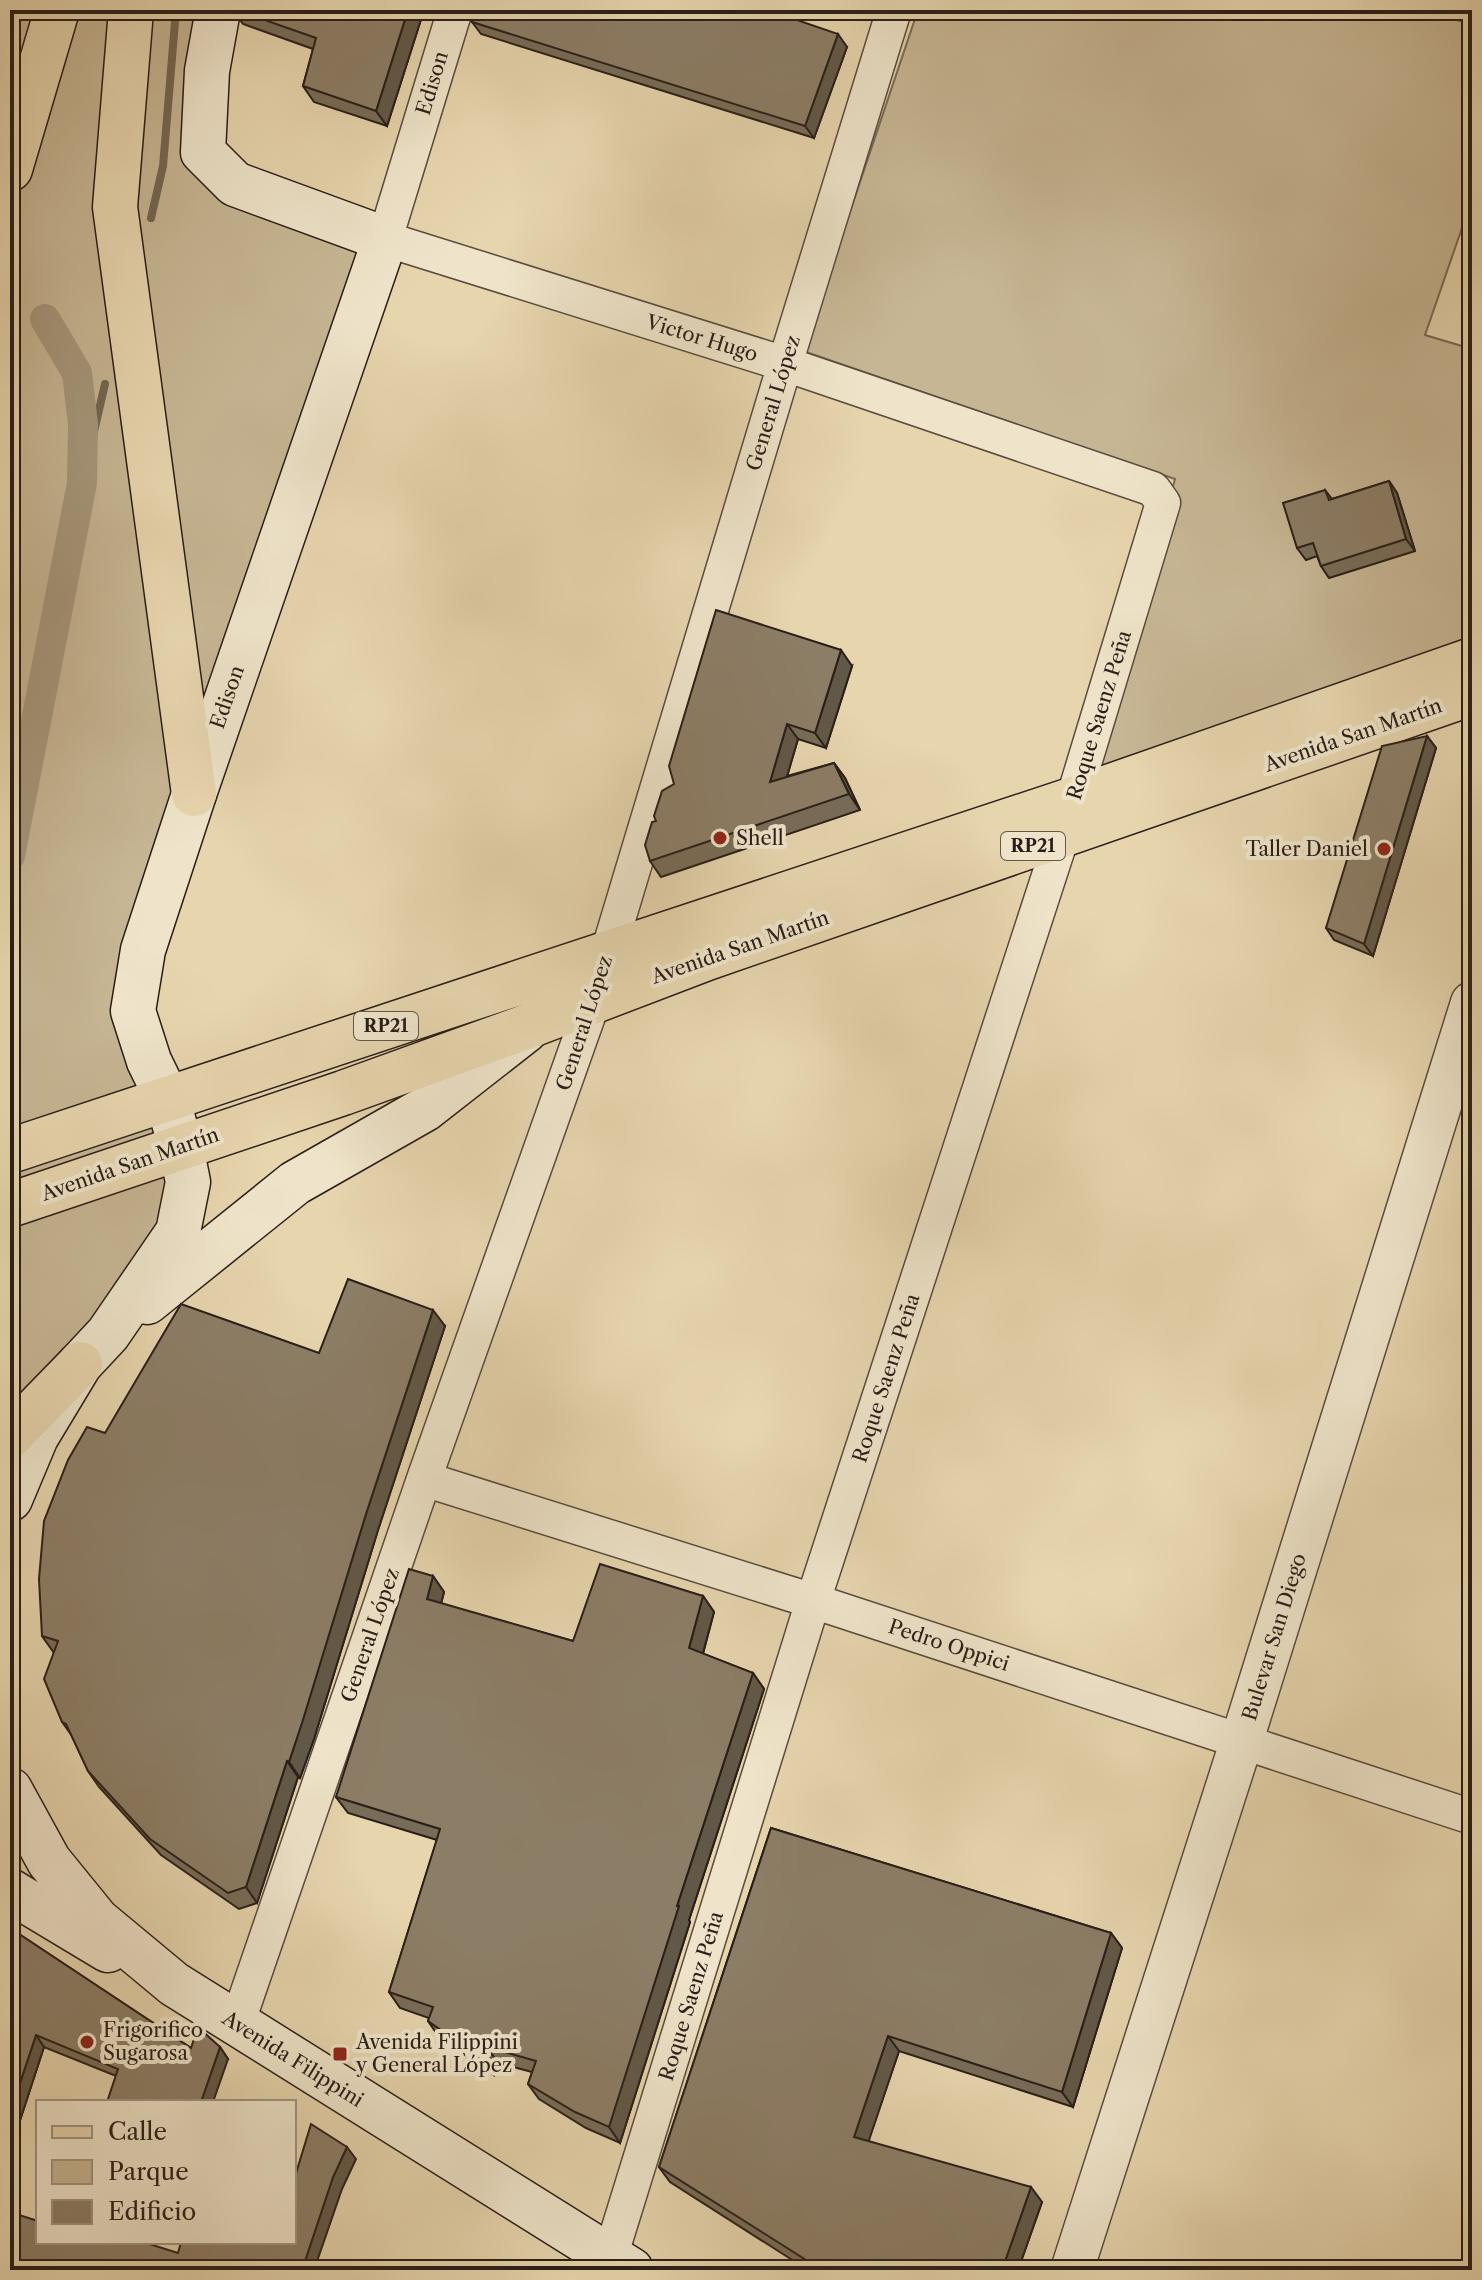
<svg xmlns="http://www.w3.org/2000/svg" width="1482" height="2280" font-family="'Libre Caslon Text',serif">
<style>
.green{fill:#c7b694;stroke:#786a56;stroke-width:2}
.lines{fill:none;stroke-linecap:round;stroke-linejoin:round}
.stream{stroke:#746753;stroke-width:8}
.canal{stroke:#a6977b;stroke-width:30}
.minor-casing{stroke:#584c3e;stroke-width:37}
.tertiary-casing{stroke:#584c3e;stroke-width:45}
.secondary-casing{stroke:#291e18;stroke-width:47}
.primary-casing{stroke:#291e18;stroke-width:47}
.motorway-casing{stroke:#291e18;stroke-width:47}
.minor{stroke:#efe4ca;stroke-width:34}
.tertiary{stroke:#efe4ca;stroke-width:42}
.secondary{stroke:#efe4ca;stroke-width:44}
.primary{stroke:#e7d5ae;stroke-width:44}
.motorway{stroke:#e7d5ae;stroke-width:44}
.wall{fill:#786c58;stroke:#291e18;stroke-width:2}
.shaded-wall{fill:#625847;stroke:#291e18;stroke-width:2}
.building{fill:#8c7d66;stroke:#291e18;stroke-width:2}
.poi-dot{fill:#8f2418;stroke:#efe4ca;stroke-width:3}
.labels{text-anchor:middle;stroke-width:8;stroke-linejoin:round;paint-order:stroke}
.shield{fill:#efe4ca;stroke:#64594d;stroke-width:2}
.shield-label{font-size:18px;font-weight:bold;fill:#291e18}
.street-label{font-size:20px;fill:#291e18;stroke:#efe4ca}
.poi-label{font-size:20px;fill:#291e18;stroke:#efe4ca;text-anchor:start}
</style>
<rect width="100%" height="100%" fill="#e7d5ae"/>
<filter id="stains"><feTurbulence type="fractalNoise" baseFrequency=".0025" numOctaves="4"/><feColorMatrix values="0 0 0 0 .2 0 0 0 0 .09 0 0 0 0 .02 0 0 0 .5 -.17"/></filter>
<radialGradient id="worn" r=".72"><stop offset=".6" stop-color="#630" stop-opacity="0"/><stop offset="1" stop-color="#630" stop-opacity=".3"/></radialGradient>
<!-- green -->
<path class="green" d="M10 10H218L203 152 385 239 143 950 188 1182 10 1499Z
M918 10H1418L1472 24V199L1425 335 1472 349V637L1094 773 1175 479 803 351Z"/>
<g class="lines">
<!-- stream -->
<path class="stream" d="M151 218 163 166 176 10
M82 483 105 384"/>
<!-- canal -->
<path class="canal" d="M10 856 82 483 83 424 77 373 45 319"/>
<defs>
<path id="minor" d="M455 10 385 239 785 364 1153 489 1163 503 1062 836 813 1601 606 2270
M424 1479 813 1601 1472 1817
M237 2024 424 1479 594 999 785 364 894 10"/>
<path id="tertiary" d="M1072 2270 1242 1740 1472 1003"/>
<path id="secondary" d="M147 1302 295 1183 425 1109 526 1030
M10 1499 36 1437 80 1364 108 1334 178 1232 188 1182 181 1147 167 1098 149 1061 133 1011 143 950 194 794 385 239 235 184 203 152 207 71 218 10
M10 1790 49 1861 97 1920 174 1984 631 2270
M10 1891 108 1950"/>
<path id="primary" d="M10 1151 1074 799 1472 660
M10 1205 343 1093 534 1024 707 958 1472 693"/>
<path id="motorway" d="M131 10 115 207 194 794
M10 169 57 10
M10 1436 80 1364"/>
</defs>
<!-- minor casing -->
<use href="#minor" class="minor-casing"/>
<!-- tertiary casing -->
<use href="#tertiary" class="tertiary-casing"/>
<!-- secondary casing -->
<use href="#secondary" class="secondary-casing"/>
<!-- primary casing -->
<use href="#primary" class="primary-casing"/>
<!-- motorway casing -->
<use href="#motorway" class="motorway-casing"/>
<!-- minor -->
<use href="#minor" class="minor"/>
<!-- tertiary -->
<use href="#tertiary" class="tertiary"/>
<!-- secondary -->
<use href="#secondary" class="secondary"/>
<!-- primary -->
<use href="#primary" class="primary"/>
<!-- motorway -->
<use href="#motorway" class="motorway"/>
</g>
<!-- wall -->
<path class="wall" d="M233 10H424L387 126 314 102 303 86 313 49 243 24Z
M472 22 847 47 814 138 481 34Z
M1389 481 1397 493 1415 551 1329 578 1321 566 1317 556 1306 560 1297 548 1325 490 1332 499Z
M852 666 826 748 798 739 787 776 834 763 845 778 860 810 661 877 650 861 656 821 674 784Z
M1427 736 1436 748 1373 956 1334 940 1326 928Z
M445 1326 378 1530 314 1739 300 1778 298 1777 257 1903 239 1909 161 1855 99 1787 88 1771 72 1736 62 1722 54 1653 42 1636 105 1433 319 1353Z
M433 1576 444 1592 441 1604 573 1641 703 1596 714 1612 703 1654 753 1673 764 1689 689 1920 690 1922 620 2143 586 2128 539 2099 528 2084 532 2072 498 2063 494 2075 439 2037 428 2021 429 2018 400 2008 389 1992 437 1840 348 1813 336 1797Z
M771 1828 1111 1933 1122 1948 1073 2107 899 2051 868 2141 1042 2202 1018 2270H808L670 2182 659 2167Z
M10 1928 191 2048 220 2047 228 2059 116 2076 44 2047 10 2151Z"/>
<!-- shaded-wall -->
<path class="shaded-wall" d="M408 10H424L387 126 376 111Z
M838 34 847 47 814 138 805 126Z
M1389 481 1397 493 1415 551 1406 539Z
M841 650 852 666 826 748 815 733Z
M787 724 798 739 781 797 770 782Z
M1427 736 1436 748 1373 956 1364 944Z
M834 763 845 778 860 810 849 794Z
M433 1310 445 1326 378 1530 314 1739 300 1778 289 1762 366 1514Z
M433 1576 444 1592 438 1615 427 1599Z
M703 1596 714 1612 700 1664 689 1648Z
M753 1673 764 1689 689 1920 690 1922 620 2143 609 2127 677 1906Z
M287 1761 298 1777 257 1903 246 1887Z
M1111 1933 1122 1948 1073 2107 1062 2092Z
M36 2035 44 2047 10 2151V2113Z
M888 2036 899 2051 865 2152 854 2137Z
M220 2047 228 2059 213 2102H201Z
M487 2047 498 2063 494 2075 482 2059Z
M347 2147 356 2159 342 2189 314 2270H302L333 2177Z
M1031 2187 1042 2202 1018 2270H1002Z"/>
<!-- building -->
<path class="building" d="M236 10H408L376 111 303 86 316 38Z
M476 10H768L838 34 805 126 472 22Z
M1389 481 1406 539 1321 566 1313 543 1297 548 1283 503 1325 490 1329 500Z
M716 610 841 650 815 733 787 724 770 782 834 763 849 794 650 861 645 845 652 822 656 821 654 816 662 791 674 784 669 766Z
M1427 736 1364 944 1326 928 1382 746Z
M348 1279 433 1310 366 1514 302 1723 289 1762 287 1761 246 1887 228 1893 150 1839 88 1771 66 1724 62 1722 44 1679 58 1641 42 1636 39 1579 44 1521 68 1460 87 1427 105 1433 181 1304 319 1353Z
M600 1564 703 1596 689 1648 753 1673 677 1906H679L609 2127 575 2112 528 2084 536 2061 487 2047 482 2059 428 2021 433 2007 389 1992 440 1829 336 1797 409 1569 433 1576 427 1599 573 1641Z
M771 1828 1111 1933 1062 2092 888 2036 854 2137 1031 2187 1002 2270H822L659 2167Z
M10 1928 191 2048 198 2027 220 2047 201 2102H107L118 2069 36 2035 10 2113Z
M311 2124 347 2147 333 2177 302 2270H10V2212L38 2221V2242H143L178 2253 181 2242H294V2180Z"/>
<!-- markers -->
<g class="poi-dot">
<circle cx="720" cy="838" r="8"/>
<circle cx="1384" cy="849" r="8"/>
<circle cx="87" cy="2042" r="8"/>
<rect x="332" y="2046" width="16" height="16" rx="4"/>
</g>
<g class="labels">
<!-- shield labels -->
<g class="shield">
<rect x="1001" y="832" width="64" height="28" rx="6"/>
<rect x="354" y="1012" width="64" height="28" rx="6"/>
</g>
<g class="shield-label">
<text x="1033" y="852">RP21</text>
<text x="386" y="1032">RP21</text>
</g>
<!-- street labels -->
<g class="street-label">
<text transform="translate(432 83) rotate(-73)" y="7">Edison</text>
<text transform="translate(702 338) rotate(17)" y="7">Victor Hugo</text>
<text transform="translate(773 403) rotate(-73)" y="7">General López</text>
<text transform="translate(227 697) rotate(-71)" y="7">Edison</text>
<text transform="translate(1099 715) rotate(-73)" y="7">Roque Saenz Peña</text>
<text transform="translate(1353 735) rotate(-19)" y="7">Avenida San Martín</text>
<text transform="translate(740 947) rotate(-19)" y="7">Avenida San Martín</text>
<text transform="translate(584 1023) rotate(-72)" y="7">General López</text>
<text transform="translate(130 1164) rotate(-19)" y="7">Avenida San Martín</text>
<text transform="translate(886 1378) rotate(-72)" y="7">Roque Saenz Peña</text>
<text transform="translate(370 1635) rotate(-71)" y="7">General López</text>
<text transform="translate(1274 1637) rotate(-73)" y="7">Bulevar San Diego</text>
<text transform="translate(949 1645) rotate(18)" y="7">Pedro Oppici</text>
<text transform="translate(691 1996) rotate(-73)" y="7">Roque Saenz Peña</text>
<text transform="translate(293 2059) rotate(32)" y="7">Avenida Filippini</text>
</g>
<!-- poi labels -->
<g class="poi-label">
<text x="736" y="845">Shell</text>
<text x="1368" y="856" text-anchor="end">Taller Daniel</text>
<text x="103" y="2037">Frigorifico<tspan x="103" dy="23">Sugarosa</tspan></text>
<text x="356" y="2049">Avenida Filippini<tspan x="356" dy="23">y General López</tspan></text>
</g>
</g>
<!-- margin -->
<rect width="1482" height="2280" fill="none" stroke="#e7d5ae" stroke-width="40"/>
<rect x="12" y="12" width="1458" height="2256" fill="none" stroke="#291e18" stroke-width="4"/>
<rect x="20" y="20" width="1442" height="2240" fill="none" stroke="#291e18" stroke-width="2"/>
<!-- legend -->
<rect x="36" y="2100" width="260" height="144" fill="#efe4ca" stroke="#a09583" stroke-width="2"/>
<rect x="52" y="2126" width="40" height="12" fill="#e7d5ae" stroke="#a09583" stroke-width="2"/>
<text x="108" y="2140" font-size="24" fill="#291e18">Calle</text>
<rect x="52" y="2160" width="40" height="24" fill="#c7b694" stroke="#a09583" stroke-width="2"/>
<text x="108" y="2180" font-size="24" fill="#291e18">Parque</text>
<rect x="52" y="2200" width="40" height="24" fill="#8c7d66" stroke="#a09583" stroke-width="2"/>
<text x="108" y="2220" font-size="24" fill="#291e18">Edificio</text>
<rect width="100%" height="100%" filter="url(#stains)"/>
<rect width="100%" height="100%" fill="url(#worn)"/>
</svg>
